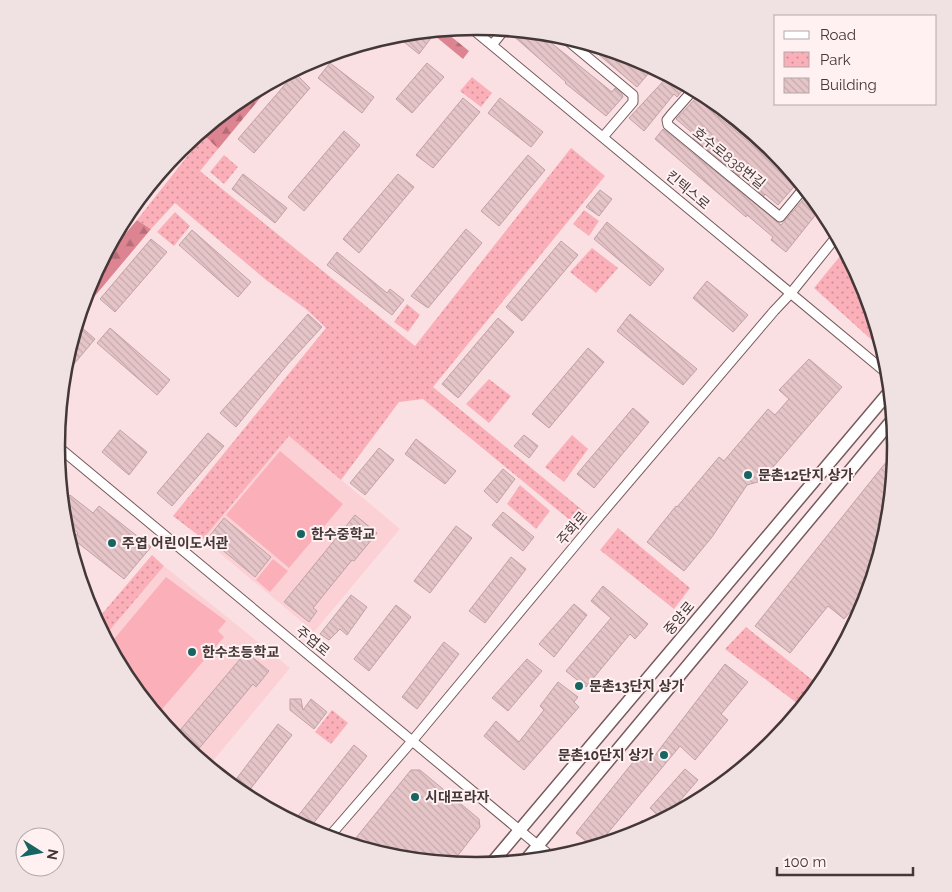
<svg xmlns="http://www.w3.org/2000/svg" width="952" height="892" font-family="Raleway,'Noto Sans KR',sans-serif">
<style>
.built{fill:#fcd1d6}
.forest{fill:url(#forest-firs)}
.park{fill:url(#park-dots)}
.garden{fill:#faafb9}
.building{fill:url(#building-back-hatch);stroke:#c1a1a5}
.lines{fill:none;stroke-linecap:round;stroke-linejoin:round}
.minor-casing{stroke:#765a5d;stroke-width:11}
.major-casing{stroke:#765a5d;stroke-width:14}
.minor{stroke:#fff;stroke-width:9}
.major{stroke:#fff;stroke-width:11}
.poi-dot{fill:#166563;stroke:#fff1f2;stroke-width:2}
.labels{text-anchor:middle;stroke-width:4;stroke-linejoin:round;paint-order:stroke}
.street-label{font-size:14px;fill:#443738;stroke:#fff1f2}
.poi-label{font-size:14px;font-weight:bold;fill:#443738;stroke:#fff1f2;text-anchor:start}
.rim{fill:none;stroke:#443738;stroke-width:2.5}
</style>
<defs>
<pattern id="forest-firs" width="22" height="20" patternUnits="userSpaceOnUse" patternTransform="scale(1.25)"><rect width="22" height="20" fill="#dc8491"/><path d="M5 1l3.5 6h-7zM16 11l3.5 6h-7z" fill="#b46d77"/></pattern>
<pattern id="park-dots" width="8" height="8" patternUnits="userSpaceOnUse" patternTransform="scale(1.25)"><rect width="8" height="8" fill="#faafb9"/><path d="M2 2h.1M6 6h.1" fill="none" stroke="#cc8f97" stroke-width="1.8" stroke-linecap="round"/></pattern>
<pattern id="building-back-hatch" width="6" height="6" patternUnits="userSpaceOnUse" patternTransform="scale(1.25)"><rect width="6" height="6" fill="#e6c5c8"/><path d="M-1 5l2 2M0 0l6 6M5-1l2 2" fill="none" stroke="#c6aaad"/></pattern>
</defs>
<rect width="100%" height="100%" fill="#fbe0e3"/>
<!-- built -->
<path class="built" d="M289 436 400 529 314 632 203 539Z
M164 566 290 668 208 767 179 743 127 679 104 637Z"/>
<!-- forest -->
<path class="forest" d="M443 30 469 51 463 59 429 31Z
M275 80 218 149 204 135 222 114 243 97Z
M137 220 151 229 79 315 88 285 99 265Z"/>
<!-- park -->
<path class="park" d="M472 77 492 93 481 107 460 91Z
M204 135 218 149 200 171 415 346 571 148 605 176 433 387 587 514 577 526 423 399 399 402 341 480 289 436 203 539 173 516 326 328 306 309 266 280 175 203 151 229 137 220Z
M224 155 238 167 224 184 210 172Z
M584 210 599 221 589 236 573 224Z
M175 212 190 226 174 246 157 232Z
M592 248 618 268 596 293 570 272Z
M845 250 864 286 884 351 814 288Z
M407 304 420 315 408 332 394 322Z
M489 379 511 396 489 423 466 404Z
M572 435 588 449 564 482 545 467Z
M520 485 550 511 536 529 507 504Z
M618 528 690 588 674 609 600 550Z
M152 555 164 566 104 637 96 621Z
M746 627 820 686 802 707 725 649Z
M332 710 348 723 331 744 315 732Z"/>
<!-- garden -->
<path class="garden" d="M280 451 343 504 289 568 226 515Z
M273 559 288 571 270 592 256 580Z
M166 577 226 621 218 631 224 637 157 715 127 679 109 645Z"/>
<!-- building -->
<path class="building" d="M511 30 539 33 612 92 615 88 622 94 623 97 606 116 565 83 566 82 510 33Z
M422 32 431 38 419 54 394 34Z
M584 42 637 58 654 67 637 87Z
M330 63 374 97 362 113 318 78Z
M427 63 444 77 412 113 396 99Z
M295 73 310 88 254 153 238 139Z
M669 75 685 87 677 97 674 94 644 131 629 118Z
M463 98 480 112 433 168 416 155Z
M500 98 543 132 531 147 488 113Z
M696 98 779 167 788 170 799 181 778 205 765 194 764 196 693 138 695 135 676 119Z
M663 129 781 225 809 193 821 208 786 252 771 240 773 237 747 215 746 217 655 139Z
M344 131 360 145 304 211 288 197Z
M528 155 545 170 499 226 481 211Z
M243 174 287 208 275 223 232 189Z
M398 174 414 187 359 253 343 239Z
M600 190 612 199 599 216 586 207Z
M607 222 664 269 650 286 594 239Z
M466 229 482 243 428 308 411 296Z
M192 230 251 282 238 297 179 245Z
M151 239 167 252 115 312 100 299Z
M561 241 578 255 522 321 506 307Z
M337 252 387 293 390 289 404 300 392 315 327 265Z
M707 281 748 315 733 332 693 298Z
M308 314 322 327 287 365 236 427 220 413Z
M630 314 697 369 683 385 617 331Z
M498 318 514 332 458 398 442 384Z
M80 326 95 339 63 377 64 364 74 333Z
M110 328 170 380 157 395 97 343Z
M588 348 604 362 549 428 532 414Z
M809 359 842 387 761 481 747 485 712 537 684 571 647 542 676 506 677 507 719 457 724 461 768 409 775 415 789 399 779 390Z
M633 408 649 422 594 488 577 474Z
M120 430 147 452 129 475 102 452Z
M208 433 224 446 172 506 157 493Z
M524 435 538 446 529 458 514 446Z
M416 439 456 471 445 484 405 454Z
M379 448 394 460 365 495 350 483Z
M895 451 888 528 868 592 844 619 828 606 790 653 755 626Z
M503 469 515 479 497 503 484 491Z
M70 495 93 513 99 506 151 547 124 579 73 539 78 533 64 520 62 503Z
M503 512 534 537 523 551 492 525Z
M355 515 377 533 354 561 352 560 313 608 317 611 309 622 284 602Z
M224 518 271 557 255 577 208 538Z
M456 526 472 538 430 593 414 581Z
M511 557 526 569 485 623 469 611Z
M603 586 648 624 635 639 630 634 586 687 566 671 611 618 591 601Z
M351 595 367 607 347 635 340 629 329 640 320 634Z
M574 604 587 615 554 657 539 644Z
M396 605 411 617 369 671 354 659Z
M444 642 459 654 417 709 402 697Z
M246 652 269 671 256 687 253 684 196 752 176 735Z
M527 659 542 671 508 711 492 698Z
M725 664 748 682 721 714 728 720 695 760 680 746 597 846 593 847 576 833 642 751 652 759Z
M558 682 578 697 574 702 579 707 524 770 484 736 496 721 519 742 544 710 540 706Z
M290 699H301L303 710 311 699 327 712 314 729 290 710Z
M278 724 292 735 245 796 231 786Z
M354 745 367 756 308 830 299 825 294 821Z
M685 769 698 780 663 820 650 808Z
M411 770H420L479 819 480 827 452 863 394 858 351 844Z
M642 820 650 827 626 837Z"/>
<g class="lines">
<defs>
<path id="minor" d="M470 27 889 375
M561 35 633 95V102L603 137
M492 45 505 29
M694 89 671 115 667 120 668 125 780 217 804 188
M698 91 783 162
M56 445 553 858
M328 838 413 740 592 525 774 311 791 293 837 236"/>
<path id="major" d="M139 198 180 149
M525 861 893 419
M491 864 890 391"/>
</defs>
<!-- minor casing -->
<use href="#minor" class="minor-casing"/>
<!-- major casing -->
<use href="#major" class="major-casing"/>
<!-- minor -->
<use href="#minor" class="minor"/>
<!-- major -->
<use href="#major" class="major"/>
</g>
<!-- markers -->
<g class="poi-dot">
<circle cx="748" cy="475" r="5"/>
<circle cx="301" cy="534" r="5"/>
<circle cx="112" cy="543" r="5"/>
<circle cx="192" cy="652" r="5"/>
<circle cx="579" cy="686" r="5"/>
<circle cx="664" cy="755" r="5"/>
<circle cx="415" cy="797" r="5"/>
</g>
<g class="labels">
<!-- street labels -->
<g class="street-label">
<text transform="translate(729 158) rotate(39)" y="5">호수로838번길</text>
<text transform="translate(688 190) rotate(40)" y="5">킨텍스로</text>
<text transform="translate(572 528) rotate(-50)" y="5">주화로</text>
<text transform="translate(679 618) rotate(-50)" y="5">중앙로</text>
<text transform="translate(313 641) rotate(39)" y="5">주엽로</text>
</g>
<!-- poi labels -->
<g class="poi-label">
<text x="758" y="480">문촌12단지 상가</text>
<text x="311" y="539">한수중학교</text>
<text x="122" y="548">주엽 어린이도서관</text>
<text x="202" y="657">한수초등학교</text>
<text x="589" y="691">문촌13단지 상가</text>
<text x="654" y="760" text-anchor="end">문촌10단지 상가</text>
<text x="425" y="802">시대프라자</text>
</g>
</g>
<!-- crop -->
<path d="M0 0H952V892H0ZM65 446a411 411 0 1 1 822 0a411 411 0 1 1-822 0Z" fill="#f0e2e3" fill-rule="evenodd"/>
<path class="rim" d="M65 446a411 411 0 1 1 822 0a411 411 0 1 1-822 0Z"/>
<!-- legend -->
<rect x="774" y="15" width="162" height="90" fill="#fff1f2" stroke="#b4a7a8"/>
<rect x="784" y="31" width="25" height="8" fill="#ffffff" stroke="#b4a7a8"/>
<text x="820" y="40" font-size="15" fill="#443738">Road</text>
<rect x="784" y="52" width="25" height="15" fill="url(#park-dots)" stroke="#b4a7a8"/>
<text x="820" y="65" font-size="15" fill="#443738">Park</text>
<rect x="784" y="78" width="25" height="15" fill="url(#building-back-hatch)" stroke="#b4a7a8"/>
<text x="820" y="90" font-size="15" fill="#443738">Building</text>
<!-- north arrow -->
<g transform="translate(40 852) rotate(101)"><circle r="24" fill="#fff1f2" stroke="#b4a7a8"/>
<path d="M0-4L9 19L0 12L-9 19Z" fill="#166563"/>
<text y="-8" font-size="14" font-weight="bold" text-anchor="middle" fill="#443738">N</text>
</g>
<!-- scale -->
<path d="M777 867v8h136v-8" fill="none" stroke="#443738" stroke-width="2.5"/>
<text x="784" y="867" font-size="15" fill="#443738" stroke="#fff1f2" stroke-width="4" paint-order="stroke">100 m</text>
</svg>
